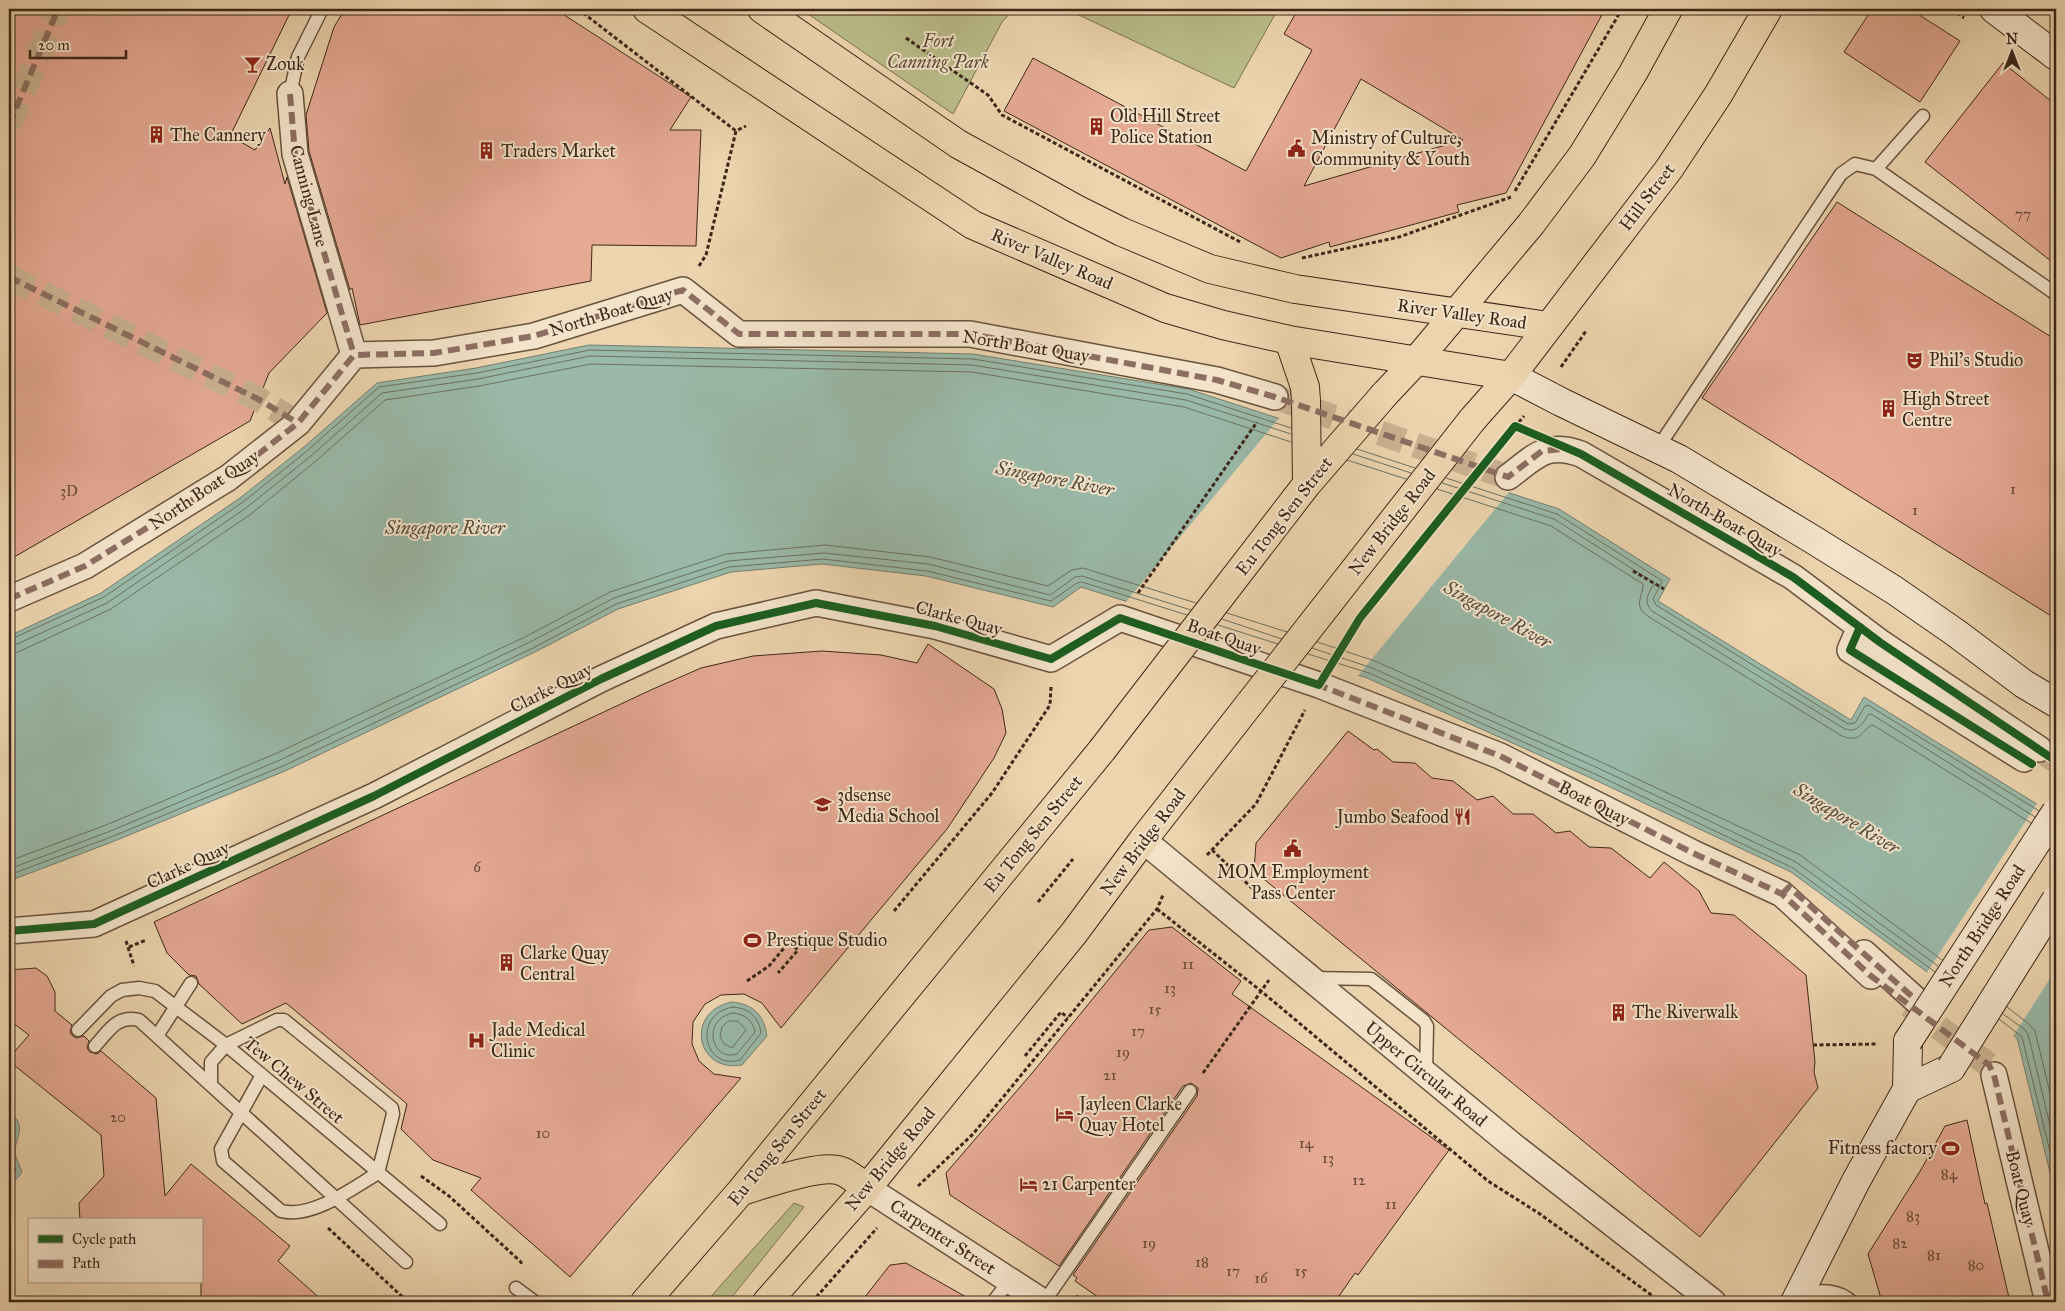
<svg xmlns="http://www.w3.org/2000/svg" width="2065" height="1311" font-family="'IM FELL Great Primer',serif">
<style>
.green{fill:#b9bc89;stroke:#7b7251}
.water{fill:#99b8a7;stroke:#747e6e}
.pier{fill:#ecd4ae}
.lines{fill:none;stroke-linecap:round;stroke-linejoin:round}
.shore{stroke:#6b7060;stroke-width:1}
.building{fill:#e5a994;stroke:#3d2719;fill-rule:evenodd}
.street-tunnel{stroke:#c9b190;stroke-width:25;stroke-dasharray:25 12;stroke-linecap:butt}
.lane-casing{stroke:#69523e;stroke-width:15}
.street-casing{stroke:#69523e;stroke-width:28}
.secondary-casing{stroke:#3d2719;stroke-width:30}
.primary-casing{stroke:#3d2719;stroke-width:30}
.path{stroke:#3d2719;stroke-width:3;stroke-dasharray:4 2.5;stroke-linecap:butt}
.lane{stroke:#f3e3ca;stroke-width:12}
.street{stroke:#f3e3ca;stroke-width:25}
.secondary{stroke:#f3e3ca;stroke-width:28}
.primary{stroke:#ecd4ae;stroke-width:28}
.secondary-bridge-casing{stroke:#3d2719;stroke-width:30;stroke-linecap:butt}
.primary-bridge-casing{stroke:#3d2719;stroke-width:30;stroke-linecap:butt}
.secondary-bridge{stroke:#f3e3ca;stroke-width:28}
.primary-bridge{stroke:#ecd4ae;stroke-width:28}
.quiet{stroke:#8d6e63;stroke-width:6;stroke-dasharray:12 6;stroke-linecap:butt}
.cycleway-casing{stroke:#f3e3ca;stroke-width:11}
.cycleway{stroke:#1b5e20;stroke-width:8}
.labels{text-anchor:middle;stroke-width:4;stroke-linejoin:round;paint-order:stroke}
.number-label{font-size:15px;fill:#674838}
.park-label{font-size:18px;font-style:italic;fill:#5c4c35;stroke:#f3e3ca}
.poi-label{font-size:18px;fill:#3d2719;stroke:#f3e3ca;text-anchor:start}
.street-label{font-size:18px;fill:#3d2719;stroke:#f3e3ca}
.water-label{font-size:19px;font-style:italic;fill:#544b3c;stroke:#f3e3ca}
</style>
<rect width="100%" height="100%" fill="#ecd4ae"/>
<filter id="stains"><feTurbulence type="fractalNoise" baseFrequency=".004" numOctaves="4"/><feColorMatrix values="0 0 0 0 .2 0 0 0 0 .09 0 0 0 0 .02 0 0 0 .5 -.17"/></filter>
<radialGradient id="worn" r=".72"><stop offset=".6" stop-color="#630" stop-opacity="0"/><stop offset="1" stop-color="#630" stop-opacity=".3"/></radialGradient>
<!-- green -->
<path class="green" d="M801 9H1014L1002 22 953 114Z
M1066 9H1278L1234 88Z
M794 1203 804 1207 728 1302H706Z"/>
<!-- water -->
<path class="water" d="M589 345 973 354 1188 389 1559 509 1670 579 1658 601 1851 720 1864 697 2056 816V1197L2017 1038 1791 872 1593 779 1367 678 1081 587 1053 607 926 576 822 564 731 572 618 609 535 652 285 771 112 842 9 881V636L101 593 240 498 304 447 377 383 476 368Z
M732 1002C753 1004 764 1015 767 1036L742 1065C695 1073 685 1011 732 1002Z
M9 1113C29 1125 14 1139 15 1153 16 1159 20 1166 22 1172L9 1188Z"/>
<!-- pier -->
<path class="pier" d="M1281 416 1510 491 1357 677 1125 603Z
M2038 802 2056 813V969L2012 1038 1926 974Z"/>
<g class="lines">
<!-- shore -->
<path class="shore" d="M1357 449 1415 468
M1353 454 1411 473
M1347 460 1406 479
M1446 478 1557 514 1661 580 1662 582 1653 599 1656 605 1848 724 1855 723 1865 706 1868 705 2039 811
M1442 483 1554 519 1653 582 1654 584C1648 594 1643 602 1652 611L1845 729C1858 733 1862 724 1868 715L1871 714 2035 817
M1437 489 1551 526 1643 584C1643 598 1632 605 1649 617L1842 736C1862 744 1861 729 1873 725L2031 823
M1227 613 1287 632
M1222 619 1282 639
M1218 625 1278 644
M9 640 104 597 243 502 307 451 379 387 477 373 590 350 973 359 1187 394 1291 428
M1317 642 1375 661 1601 762 1800 855 1942 960
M9 646 15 645 107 603 246 508 311 456 382 393 478 379 590 356 972 365 1186 400 1291 434
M1312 648 1372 668 1598 768 1796 862 1938 966
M9 654 18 652 111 609 251 514 316 461 385 400 479 386 591 364 972 372 1184 407 1291 442
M1308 654 1369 673 1595 774 1793 868 1935 972
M9 861 106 825 277 753 527 636 610 592 726 554 825 545 930 557 1048 586 1072 570 1083 568 1196 603
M9 869 108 832 280 760 530 642 614 598 728 561 824 553 928 564 1050 595 1075 577 1082 576 1191 610
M9 875 111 837 283 766 533 648 616 604 729 567 823 559 927 571 1051 601 1077 583 1082 582 1187 615
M733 1007C749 1008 759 1017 761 1033L740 1060C704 1071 691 1014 733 1007Z
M2007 1007 2029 1024 2035 1031 2056 1118
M733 1013C744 1014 753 1020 755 1032L737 1054C711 1062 701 1019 733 1013Z
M2003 1014 2024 1029 2028 1034 2056 1150
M1999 1019 2022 1037 2056 1176
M729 1021H738L746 1030 732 1048 724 1044 720 1037 722 1027Z
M9 1119 15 1132 10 1152 16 1170 9 1180"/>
</g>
<!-- building -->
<path class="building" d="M9 9H292L230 136 255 150 270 128 285 184 287 177 327 313 269 373 250 421 9 560Z
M345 9H555L691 97 670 130H701L696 246 592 245 591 281 360 325 352 288 350 290 309 151 306 115 334 27Z
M1298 9H1605L1506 193 1457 205 1459 212 1330 247 1329 242 1281 258 1004 111 1033 58 1246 171 1312 50 1284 34ZM1361 79 1463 140 1304 186Z
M1872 9H1910L1960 41 1920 102 1844 52Z
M2003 63 2056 105V265L1925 162Z
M1837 202 2056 340V619L1702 398Z
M928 644 994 689 1002 709 1006 733 994 758 947 829 781 1028 762 1003 744 994 721 995 705 1004 693 1022 692 1044 699 1061 714 1074 741 1078 570 1277 471 1190 481 1178 433 1160 401 1129 407 1104 286 1003 242 1024 199 984 196 976 189 975 167 953 154 922 653 689 701 668 753 656 822 651 881 655 917 663Z
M1348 731 1374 750 1377 749 1393 762 1415 763 1432 778 1453 781 1477 800 1493 796 1513 814H1533L1556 833 1570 831 1589 847 1611 848 1650 878 1664 862 1699 891 1711 913 1734 915 1806 975 1815 1062 1814 1072 1818 1088 1700 1237 1254 871 1256 843Z
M1172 927 1241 981 1232 994 1449 1150 1358 1275 1355 1273 1335 1302H1105L1075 1281 1077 1278 1073 1275 1197 1096 1198 1088 1191 1083 1183 1086 1059 1266 950 1195 946 1173 1033 1072 1149 930Z
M36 968 47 976 55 992V1011L72 1025 70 1032 72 1035 76 1038 84 1036 89 1041 87 1048 90 1052 97 1054 101 1051 156 1098 165 1196 191 1164 290 1246 278 1261 324 1302H201V1220H80L79 1203 104 1176 101 1135 9 1061V1058L29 1035 9 1020V970Z
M1967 1120 1985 1204 1987 1203 2010 1302H1882L1868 1254 1922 1168 1945 1126Z
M906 1263 975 1302H861L890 1265Z"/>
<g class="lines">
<!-- street-tunnel -->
<path class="street-tunnel" d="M9 125 58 9
M9 277 258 399 298 423
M1275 397 1508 477
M2039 749 2056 761
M1909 1005 1989 1065 1994 1075"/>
<defs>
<path id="lane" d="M290 94 298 57 322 9
M1876 169 1923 116
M1657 449 1841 174 1855 164 1876 169 2056 294
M1312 978 1371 979 1424 1021 1427 1026 1426 1073
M78 1030 111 996 122 990 139 988 155 991 226 1045 440 1224
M157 1036 191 983
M95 1046C109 1031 116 1015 139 1020L406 1262
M211 1085V1062L226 1045 277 1020H284L392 1108 393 1114 378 1173C353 1188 312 1219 281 1211L223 1161 221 1149 262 1075
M516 1288 535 1302
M1801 1293C1820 1291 1837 1288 1852 1302
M993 1302 1010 1280
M1044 1302 1190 1091"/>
<path id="street" d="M290 94 295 154 354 355
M1508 477C1535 457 1546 441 1581 454L1793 577 1881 643 2039 749
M9 599 85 566 228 478 298 423 354 355 434 353 534 336 683 290 739 334H970L1217 380 1275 397
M1860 627 1850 650 2024 759
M1143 840 1512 1145 1713 1302
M9 931 94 924 374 796 601 679 716 626 816 603 935 626 1051 659 1120 618 1319 685 1500 756 1693 853 1782 894 1871 976
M1864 953 1916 1000
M1994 1075 2048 1302
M867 1188 1043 1302"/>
<path id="secondary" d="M1994 9 2056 56
M1511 376 1561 402 1679 459 1812 539 1894 590 1956 633 2024 684 2056 703
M1907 1089 1951 1068
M1795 1302 1856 1181 1907 1089 1908 1041"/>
<path id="primary" d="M647 9 973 225 1165 308 1223 325 1289 340 1511 376
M762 9 958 144 1076 209 1122 232 1210 269 1295 289 1548 326
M1289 340 1305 387 1306 401
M1384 395 1416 361 1531 224 1582 156 1633 73 1668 9
M1472 420 1511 376 1669 169 1718 95 1768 9
M741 1191C764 1185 820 1163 841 1171 850 1174 859 1183 867 1188
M645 1302 741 1191 1102 750
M767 1302 867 1188 1074 933 1143 840 1251 702"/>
</defs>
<!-- lane casing -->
<use href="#lane" class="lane-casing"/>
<!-- street casing -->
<use href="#street" class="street-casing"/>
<!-- secondary casing -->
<use href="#secondary" class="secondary-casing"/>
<!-- primary casing -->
<use href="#primary" class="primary-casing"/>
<!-- path -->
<path class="path" d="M578 9 736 131
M1952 9 1964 18
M906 38 988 95 1002 115 1242 243
M1515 191 1622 9
M1302 258 1399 237 1511 197
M699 266 706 255 736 131 746 126
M1561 367 1586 331
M1502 442 1524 416
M1633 571 1664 589
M1138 593 1257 422
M1335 659 1360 618 1478 472
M2050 775 2056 779
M1212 850 1255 891
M1207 855 1256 804 1305 710
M1038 902 1073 859
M1157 909 1261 991 1488 1181 1540 1214 1661 1302
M894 911 992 793 1050 705 1051 687
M126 941 134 966
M129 947 146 940
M747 981 769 966 789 942 798 950 778 973
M1813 1045 1877 1044
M1025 1056 1061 1012 1068 1018
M1203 1073 1269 980
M421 1176 449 1196 521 1262 522 1266
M918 1186 973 1134 1157 909 1163 895
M328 1228 408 1302
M1076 1296 1086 1302
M812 1302 877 1228"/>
<!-- lane -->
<use href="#lane" class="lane"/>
<!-- street -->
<use href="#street" class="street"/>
<!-- secondary -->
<use href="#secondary" class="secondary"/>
<!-- primary -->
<use href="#primary" class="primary"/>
<defs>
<path id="secondary-bridge" d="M1908 1041 2056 812
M1951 1068 2056 900"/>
<path id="primary-bridge" d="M1306 401 1307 484
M1251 702 1472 420
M1102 750 1307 484 1384 395"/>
</defs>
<!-- secondary-bridge casing -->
<use href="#secondary-bridge" class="secondary-bridge-casing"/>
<!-- primary-bridge casing -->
<use href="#primary-bridge" class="primary-bridge-casing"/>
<!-- secondary-bridge -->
<use href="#secondary-bridge" class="secondary-bridge"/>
<!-- primary-bridge -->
<use href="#primary-bridge" class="primary-bridge"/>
<!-- quiet -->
<path class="quiet" d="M290 94 295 154 354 355
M9 125 58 9
M9 277 258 399 298 423
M9 599 85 566 228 478 298 423 354 355 434 353 534 336 683 290 739 334H970L1217 380 1275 397 1508 477 1542 451 1561 449
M1316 684 1500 756 1693 853 1782 894 1871 976 1989 1065 1994 1075 2048 1302
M1782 894 1789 887 1916 1000"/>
<defs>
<path id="cycleway" d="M1860 627 1850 650 2032 764
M9 931 94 924 374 796 601 679 716 626 816 603 935 626 1051 659 1120 618 1319 685 1360 618 1515 426 1581 454 1793 577 1881 643 2056 761"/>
</defs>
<!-- cycleway casing -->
<use href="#cycleway" class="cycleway-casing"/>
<!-- cycleway -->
<use href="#cycleway" class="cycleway"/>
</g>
<!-- icons -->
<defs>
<symbol id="bar-bare" viewBox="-9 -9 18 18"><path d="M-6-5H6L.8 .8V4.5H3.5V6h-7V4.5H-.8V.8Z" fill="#8f2418" stroke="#f3e3ca" stroke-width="2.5" paint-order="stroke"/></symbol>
<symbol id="building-bare" viewBox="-9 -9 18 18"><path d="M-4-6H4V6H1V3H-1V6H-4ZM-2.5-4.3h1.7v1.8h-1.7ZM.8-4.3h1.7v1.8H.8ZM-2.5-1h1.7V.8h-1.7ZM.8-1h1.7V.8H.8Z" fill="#8f2418" stroke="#f3e3ca" stroke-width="2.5" paint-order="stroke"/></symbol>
<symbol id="civic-bare" viewBox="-9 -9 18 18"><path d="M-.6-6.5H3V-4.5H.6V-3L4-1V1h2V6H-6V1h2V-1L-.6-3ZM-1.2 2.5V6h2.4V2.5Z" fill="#8f2418" stroke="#f3e3ca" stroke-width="2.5" paint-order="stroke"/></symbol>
<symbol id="theatre-bare" viewBox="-9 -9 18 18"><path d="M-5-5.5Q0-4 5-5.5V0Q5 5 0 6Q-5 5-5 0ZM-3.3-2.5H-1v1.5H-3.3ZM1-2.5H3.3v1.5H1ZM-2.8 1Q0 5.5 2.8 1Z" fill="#8f2418" stroke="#f3e3ca" stroke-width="2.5" paint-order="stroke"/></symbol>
<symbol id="school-bare" viewBox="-9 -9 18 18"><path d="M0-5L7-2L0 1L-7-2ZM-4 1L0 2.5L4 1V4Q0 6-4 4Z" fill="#8f2418" stroke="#f3e3ca" stroke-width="2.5" paint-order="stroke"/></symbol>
<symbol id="restaurant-bare" viewBox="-9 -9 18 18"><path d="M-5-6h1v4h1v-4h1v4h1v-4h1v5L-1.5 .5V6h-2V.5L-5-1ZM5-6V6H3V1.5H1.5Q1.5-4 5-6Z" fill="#8f2418" stroke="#f3e3ca" stroke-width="2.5" paint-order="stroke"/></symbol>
<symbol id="stadium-bare" viewBox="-9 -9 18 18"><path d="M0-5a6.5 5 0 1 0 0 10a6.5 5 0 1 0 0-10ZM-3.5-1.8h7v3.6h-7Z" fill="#8f2418" stroke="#f3e3ca" stroke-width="2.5" paint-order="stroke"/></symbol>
<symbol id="hospital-bare" viewBox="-9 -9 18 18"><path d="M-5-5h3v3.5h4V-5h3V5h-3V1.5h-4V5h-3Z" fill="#8f2418" stroke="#f3e3ca" stroke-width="2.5" paint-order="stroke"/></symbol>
<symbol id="hotel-bare" viewBox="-9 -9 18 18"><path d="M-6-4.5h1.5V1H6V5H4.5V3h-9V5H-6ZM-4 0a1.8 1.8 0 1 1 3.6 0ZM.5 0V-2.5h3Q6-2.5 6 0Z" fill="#8f2418" stroke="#f3e3ca" stroke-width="2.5" paint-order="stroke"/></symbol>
</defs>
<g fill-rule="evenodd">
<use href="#bar-bare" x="240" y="52" width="25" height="25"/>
<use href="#building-bare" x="1084" y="114" width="25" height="25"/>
<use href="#building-bare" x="144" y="122" width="25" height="25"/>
<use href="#civic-bare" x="1284" y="136" width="25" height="25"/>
<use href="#building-bare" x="474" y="138" width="25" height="25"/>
<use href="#theatre-bare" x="1902" y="348" width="25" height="25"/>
<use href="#building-bare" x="1876" y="396" width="25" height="25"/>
<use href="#school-bare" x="810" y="792" width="25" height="25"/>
<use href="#restaurant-bare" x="1450" y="804" width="25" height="25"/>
<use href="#civic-bare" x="1280" y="836" width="25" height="25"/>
<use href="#stadium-bare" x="740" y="928" width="25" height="25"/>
<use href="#building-bare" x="494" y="950" width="25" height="25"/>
<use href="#building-bare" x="1606" y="1000" width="25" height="25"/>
<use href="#hospital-bare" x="464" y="1028" width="25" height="25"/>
<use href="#hotel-bare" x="1052" y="1102" width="25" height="25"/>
<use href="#stadium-bare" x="1938" y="1136" width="25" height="25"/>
<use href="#hotel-bare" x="1016" y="1172" width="25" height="25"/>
</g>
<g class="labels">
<!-- number labels -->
<g class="number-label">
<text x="2023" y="219">77</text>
<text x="2013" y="494">1</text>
<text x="69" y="496">3D</text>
<text x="1915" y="515">1</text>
<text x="477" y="872">6</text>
<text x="1188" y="969">11</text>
<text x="1170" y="993">13</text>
<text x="1155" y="1014">15</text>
<text x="1138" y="1036">17</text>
<text x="1123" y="1057">19</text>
<text x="1110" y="1080">21</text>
<text x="118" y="1122">20</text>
<text x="543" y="1138">10</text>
<text x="1306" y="1148">14</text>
<text x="1328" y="1163">13</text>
<text x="1949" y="1179">84</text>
<text x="1359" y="1185">12</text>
<text x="1391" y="1209">11</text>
<text x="1913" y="1221">83</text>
<text x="1149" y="1248">19</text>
<text x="1900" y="1248">82</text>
<text x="1934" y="1260">81</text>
<text x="1202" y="1267">18</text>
<text x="1976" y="1270">80</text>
<text x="1233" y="1276">17</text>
<text x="1301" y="1276">15</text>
<text x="1261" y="1283">16</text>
</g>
<!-- park labels -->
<g class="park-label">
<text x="938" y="47">Fort<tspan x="938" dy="21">Canning Park</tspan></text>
</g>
<!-- poi labels -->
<g class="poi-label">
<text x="266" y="70">Zouk</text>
<text x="1110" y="122">Old Hill Street<tspan x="1110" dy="21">Police Station</tspan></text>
<text x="170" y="141">The Cannery</text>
<text x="1311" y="144">Ministry of Culture,<tspan x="1311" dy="21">Community &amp; Youth</tspan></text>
<text x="501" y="157">Traders Market</text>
<text x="1929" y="366">Phil's Studio</text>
<text x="1902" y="405">High Street<tspan x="1902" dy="21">Centre</tspan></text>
<text x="837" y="801">3dsense<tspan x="837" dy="21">Media School</tspan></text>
<text x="1449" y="823" text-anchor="end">Jumbo Seafood</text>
<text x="1293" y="878" text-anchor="middle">MOM Employment<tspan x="1293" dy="21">Pass Center</tspan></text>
<text x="766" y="946">Prestique Studio</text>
<text x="520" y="959">Clarke Quay<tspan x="520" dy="21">Central</tspan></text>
<text x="1632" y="1018">The Riverwalk</text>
<text x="491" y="1036">Jade Medical<tspan x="491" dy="21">Clinic</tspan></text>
<text x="1079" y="1110">Jayleen Clarke<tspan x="1079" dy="21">Quay Hotel</tspan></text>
<text x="1937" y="1154" text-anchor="end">Fitness factory</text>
<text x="1042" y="1190">21 Carpenter</text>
</g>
<!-- street labels -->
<g class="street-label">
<text transform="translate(309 196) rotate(75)" y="6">Canning Lane</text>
<text transform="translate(1647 197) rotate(-53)" y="6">Hill Street</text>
<text transform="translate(1052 259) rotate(23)" y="6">River Valley Road</text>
<text transform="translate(611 312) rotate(-17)" y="6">North Boat Quay</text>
<text transform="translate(1462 314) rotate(8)" y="6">River Valley Road</text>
<text transform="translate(1026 346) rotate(9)" y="6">North Boat Quay</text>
<text transform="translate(204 490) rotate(-34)" y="6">North Boat Quay</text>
<text transform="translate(1284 516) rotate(-52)" y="6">Eu Tong Sen Street</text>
<text transform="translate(1725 520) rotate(30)" y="6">North Boat Quay</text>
<text transform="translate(1392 522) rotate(-52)" y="6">New Bridge Road</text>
<text transform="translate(959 618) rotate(15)" y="6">Clarke Quay</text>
<text transform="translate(1224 637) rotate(19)" y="6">Boat Quay</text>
<text transform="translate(551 688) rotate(-27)" y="6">Clarke Quay</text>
<text transform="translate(1594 803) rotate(27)" y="6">Boat Quay</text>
<text transform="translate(1033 834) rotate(-51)" y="6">Eu Tong Sen Street</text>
<text transform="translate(1143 842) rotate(-53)" y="6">New Bridge Road</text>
<text transform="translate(188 865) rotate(-25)" y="6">Clarke Quay</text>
<text transform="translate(1982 926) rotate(-57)" y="6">North Bridge Road</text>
<text transform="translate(1426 1074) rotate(40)" y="6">Upper Circular Road</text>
<text transform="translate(294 1080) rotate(40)" y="6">Tew Chew Street</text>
<text transform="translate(777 1147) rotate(-51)" y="6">Eu Tong Sen Street</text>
<text transform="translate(890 1159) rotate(-50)" y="6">New Bridge Road</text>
<text transform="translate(2021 1188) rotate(76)" y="6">Boat Quay</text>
<text transform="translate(943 1237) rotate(33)" y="6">Carpenter Street</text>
</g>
<!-- water labels -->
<g class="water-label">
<text transform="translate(1055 478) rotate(11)" y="7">Singapore River</text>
<text x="445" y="534">Singapore River</text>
<text transform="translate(1498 614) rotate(29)" y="7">Singapore River</text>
<text transform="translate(1847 818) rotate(31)" y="7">Singapore River</text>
</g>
</g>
<!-- margin -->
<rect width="2065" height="1311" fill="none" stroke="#ecd4ae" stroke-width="30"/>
<rect x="10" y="10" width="2045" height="1291" fill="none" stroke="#3d2719" stroke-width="2.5"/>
<rect x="15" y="15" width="2035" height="1281" fill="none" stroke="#3d2719"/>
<!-- legend -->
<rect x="28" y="1218" width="175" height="65" fill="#f3e3ca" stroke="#aa9883"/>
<rect x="38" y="1235" width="25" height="8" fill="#1b5e20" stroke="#aa9883"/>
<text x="72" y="1244" font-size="15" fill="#3d2719">Cycle path</text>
<rect x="38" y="1260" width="25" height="8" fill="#8d6e63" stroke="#aa9883"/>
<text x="72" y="1268" font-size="15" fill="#3d2719">Path</text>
<!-- north arrow -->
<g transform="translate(2012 52)" stroke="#f3e3ca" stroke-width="4" paint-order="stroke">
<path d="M0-4L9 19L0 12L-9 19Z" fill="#3d2719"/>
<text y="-8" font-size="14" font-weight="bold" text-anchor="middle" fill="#3d2719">N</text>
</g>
<!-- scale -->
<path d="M30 50v8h96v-8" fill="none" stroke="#3d2719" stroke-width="2.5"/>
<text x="38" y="50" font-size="15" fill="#3d2719" stroke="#f3e3ca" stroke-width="4" paint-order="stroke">20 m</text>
<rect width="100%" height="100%" filter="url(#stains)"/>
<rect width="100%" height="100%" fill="url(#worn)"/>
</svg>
